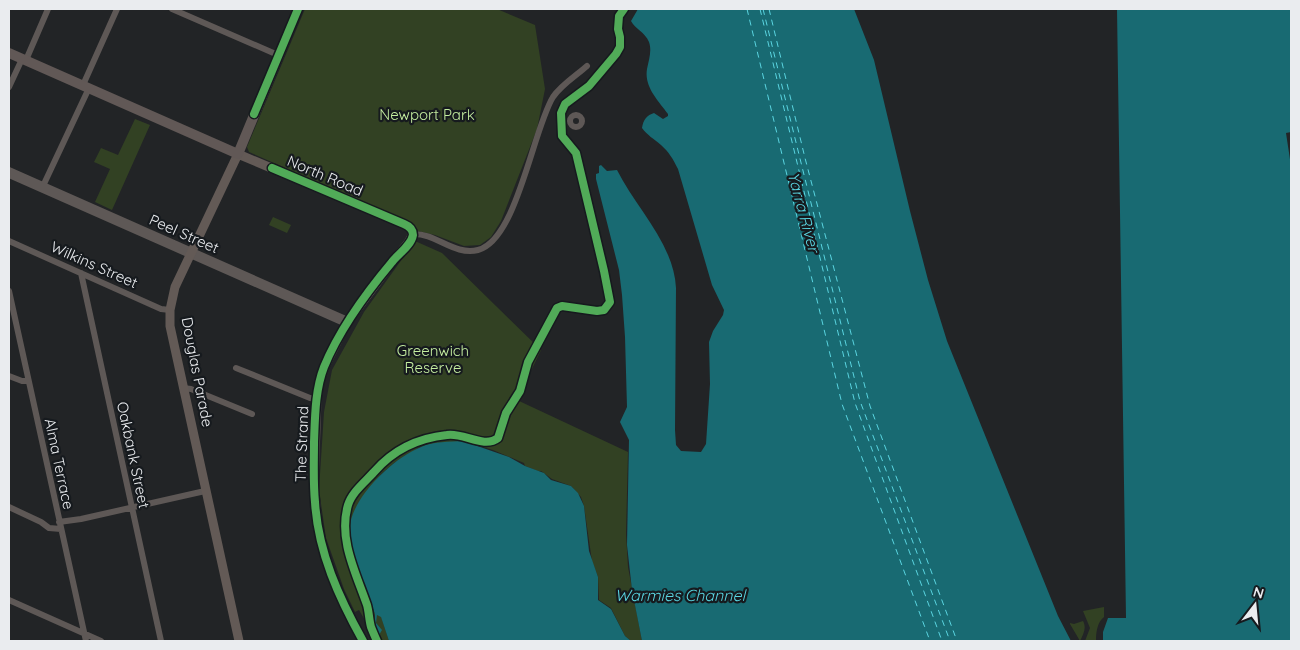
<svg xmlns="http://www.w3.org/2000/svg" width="1300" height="650" font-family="Quicksand,sans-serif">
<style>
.green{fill:#324123}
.water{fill:#186a72}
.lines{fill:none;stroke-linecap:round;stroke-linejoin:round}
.ferry{stroke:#5ad5e1;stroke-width:1;stroke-dasharray:6 5;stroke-linecap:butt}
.street{stroke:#5e5856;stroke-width:6}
.secondary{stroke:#635a56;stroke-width:9}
.primary{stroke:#615856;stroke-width:10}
.cycleway-casing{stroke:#161a1e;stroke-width:11}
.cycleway{stroke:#51ab58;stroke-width:8}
.labels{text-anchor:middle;stroke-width:4.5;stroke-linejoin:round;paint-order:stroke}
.park-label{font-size:15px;fill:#c5eea0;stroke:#161a1e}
.street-label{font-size:15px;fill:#eaecef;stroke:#161a1e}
.water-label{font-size:16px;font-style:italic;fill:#5ad5e1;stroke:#161a1e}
</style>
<rect width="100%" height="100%" fill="#222426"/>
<!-- green -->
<path class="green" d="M305 9H497L535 25 545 89 537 129 501 221 491 237 480 245 464 246 435 235 418 231 411 223 249 152 247 147Z
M135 119 150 125 112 210 95 202 110 169 94 162 101 148 118 155Z
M273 217 291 225 287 233 269 225Z
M415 241 442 253 541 350 517 400 628 452 626 534 628 567 642 641H631L625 636 611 608 599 600 598 577 592 561 584 506 581 497 571 486 552 479 541 471H538L525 466 524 463 493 450 463 441 420 447 394 463 381 474 368 491 351 521 353 546 374 612 381 616 389 641H377L359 610 355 612 344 589 326 538 319 490 324 412 332 370 364 312Z
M1104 607V617C1097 622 1096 633 1096 641H1085L1090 628 1083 611Z
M1083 621C1087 628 1083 635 1080 641L1070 624V623L1074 624Z"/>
<!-- water -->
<path class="water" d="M638 9H854L874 60 910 211 928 280 947 341 1058 616 1071 641H642L632 590 627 545 629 440 620 422 627 407 625 337 622 295 619 270 596 179V174L599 173V166L601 165 607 171 617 170C636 208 674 244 676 288L675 430 676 445 681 451 701 452 706 444 710 384 709 342 713 331 723 315 724 310 712 285 678 169C673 159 669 152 661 145 654 139 647 135 642 128 643 120 647 115 654 113L663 119 668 116V114C658 100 644 87 647 69 649 59 652 51 649 42 645 32 635 29 631 21Z
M1117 9H1291V132L1286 133 1291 166V641H1103V632L1108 618H1126Z
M463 441 509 457 525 466 544 473 551 480 571 486 578 493 584 506 589 551 598 577V600L611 609 625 636 631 641H389L381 617 377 615 376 623 382 630 379 635 375 634C371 627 374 623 375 616 375 612 372 606 370 602 363 579 346 544 351 520 358 492 395 457 421 447 434 441 449 442 463 441Z"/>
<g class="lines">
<!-- ferry -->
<path class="ferry" d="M747 9 842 404 930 641
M760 9 855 403 942 641
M763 9 860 401 950 641
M769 9 805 158 870 406 957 641"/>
<!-- street -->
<path class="street" d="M172 9 278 55
M26 60 48 9
M83 85 117 9
M9 87 22 59
M570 121a6 6 0 1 1 12 0a6 6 0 1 1-12 0Z
M9 170 348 320
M9 175 346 324
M43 186 89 88
M413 234C436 233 454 256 478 250 517 240 533 129 553 97 561 85 577 75 587 66
M9 241 161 309 170 310
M81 273 161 641
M9 291 86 641
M236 368 310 398 317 399
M9 376 22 381H28
M183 388 191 389 252 414
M9 507 41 522 49 528 61 529
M59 522 81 519 205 491
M9 600 101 641"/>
<!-- secondary -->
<path class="secondary" d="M239 641 170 326V310L175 287 238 154 404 224 410 227 413 234
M363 641 343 603 326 561 318 527 314 484 317 399 319 383 325 366 346 324 393 261 408 243 413 234"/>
<!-- primary -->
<path class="primary" d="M9 53 238 154 298 9"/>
<defs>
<path id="cycleway" d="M254 114 298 9
M272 168 404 224C409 226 413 229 413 235 411 246 398 254 392 262 366 293 340 328 324 367 315 390 315 417 314 442 314 462 313 482 315 502 318 552 339 598 363 641
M377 641C375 637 373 632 371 627 369 620 369 612 367 605 356 573 338 539 348 505 352 492 365 482 374 472 393 450 418 438 447 435 463 432 484 449 498 438L506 413 520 391 528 362 557 308 562 306 597 311 604 310 610 302 604 271 576 153 562 136 561 113 565 104 589 86 616 54 620 47V37L618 29 619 16 624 9"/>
</defs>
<!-- cycleway casing -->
<use href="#cycleway" class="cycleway-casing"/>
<!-- cycleway -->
<use href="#cycleway" class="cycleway"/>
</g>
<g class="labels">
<!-- park labels -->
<g class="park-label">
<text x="427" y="120">Newport Park</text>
<text x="433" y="356">Greenwich<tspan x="433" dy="17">Reserve</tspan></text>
</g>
<!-- street labels -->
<g class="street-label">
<text transform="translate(325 176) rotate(23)" y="5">North Road</text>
<text transform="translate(184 234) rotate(24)" y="5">Peel Street</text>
<text transform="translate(94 265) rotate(24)" y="5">Wilkins Street</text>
<text transform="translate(197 372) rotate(79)" y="5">Douglas Parade</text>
<text transform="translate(302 444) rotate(-88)" y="5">The Strand</text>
<text transform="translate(133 455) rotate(78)" y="5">Oakbank Street</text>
<text transform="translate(59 464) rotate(78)" y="5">Alma Terrace</text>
</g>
<!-- water labels -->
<g class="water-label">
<text transform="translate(804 212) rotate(75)" y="6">Yarra River</text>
<text x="680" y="601">Warmies Channel</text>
</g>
</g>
<!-- border -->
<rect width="1300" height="650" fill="none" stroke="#eaecef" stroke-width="20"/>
<!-- north arrow -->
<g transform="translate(1255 605) rotate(16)" stroke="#161a1e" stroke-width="4" paint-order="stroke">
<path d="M0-4L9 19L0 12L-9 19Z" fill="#eaecef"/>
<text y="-8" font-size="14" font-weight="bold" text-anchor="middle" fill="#eaecef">N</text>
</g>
</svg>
